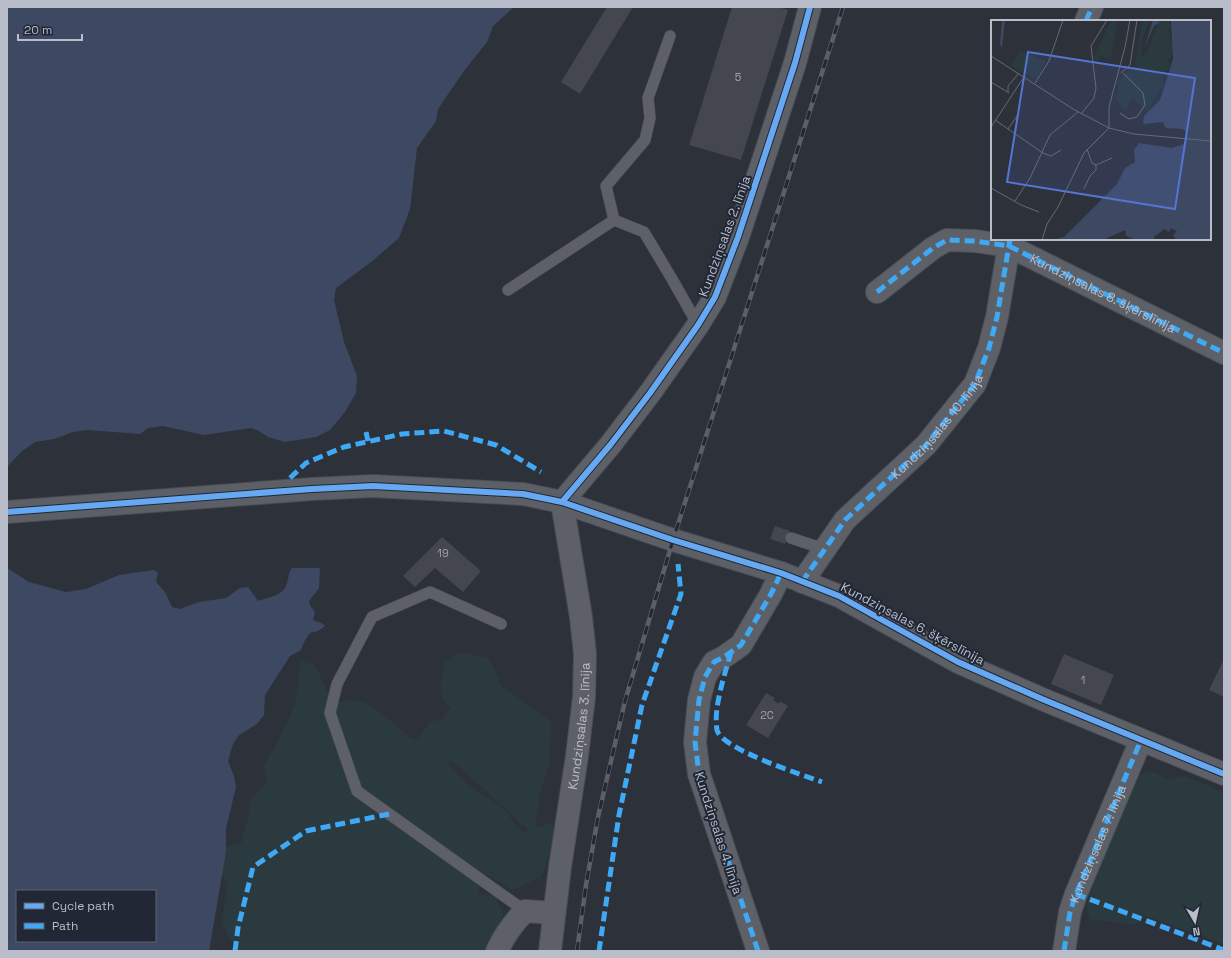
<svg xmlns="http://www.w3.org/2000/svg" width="1231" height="958" font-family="'Space Grotesk',sans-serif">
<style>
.green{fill:#2a3a3f;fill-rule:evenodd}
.water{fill:#3d4963;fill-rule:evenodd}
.building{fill:#44474f}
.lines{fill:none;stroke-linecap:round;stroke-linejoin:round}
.lane-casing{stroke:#494c53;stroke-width:12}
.street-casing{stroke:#494c53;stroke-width:24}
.secondary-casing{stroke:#494c53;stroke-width:24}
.lane{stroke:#5e6068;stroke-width:11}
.street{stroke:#5e6068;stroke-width:22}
.secondary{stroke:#5c5f66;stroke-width:22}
.rail-casing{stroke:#5c5f66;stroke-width:4.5}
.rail{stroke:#212735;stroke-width:3;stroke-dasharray:9;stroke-linecap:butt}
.quiet{stroke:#3fa9f5;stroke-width:5;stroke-dasharray:10 5;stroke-linecap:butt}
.cycleway-casing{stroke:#212735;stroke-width:8}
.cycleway{stroke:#66a8f1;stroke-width:6}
.labels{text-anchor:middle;stroke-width:4;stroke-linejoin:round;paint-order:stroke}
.number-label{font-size:11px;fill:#9ca0ab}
.street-label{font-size:13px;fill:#b9bdca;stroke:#212735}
.inset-road{fill:none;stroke:#656974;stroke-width:1}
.view{fill:#5475d3;fill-opacity:0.15;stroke:#5475d3;stroke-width:2}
.inset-edge{fill:none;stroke:#b9bdca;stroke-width:2}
</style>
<rect width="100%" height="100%" fill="#2d313a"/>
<!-- green -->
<path class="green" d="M460 652 489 658 498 677 499 684 551 721 550 762 539 796 536 827 550 823 561 836 550 852 541 877 512 890 487 875 478 894 496 896 503 915 488 951H230L235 947 222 924 228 882 215 871 216 849 241 843 248 819 250 799 267 782 264 765 276 745 295 705 301 661 315 665 327 691 338 702 349 700 365 702 395 724 410 738 417 740 430 722 442 719 451 708 443 700 440 684 445 663ZM449 760 460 767 528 830 522 832 503 808 472 788 447 764Z
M1151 771 1169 780 1184 776 1224 792V944L1143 915 1135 925 1089 919 1087 903 1089 896 1081 893 1125 792 1133 790 1139 775Z"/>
<!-- water -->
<path class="water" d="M7 7H514L493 26 487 42 464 71 438 109 436 121 417 148 410 209 399 238 371 262 336 288 334 300 344 342 357 376 356 393 345 412 330 430 316 437 285 442 268 437 259 431 251 428 204 435 163 426 148 428 140 434 88 430 73 432 54 439 35 442 21 452 7 467Z
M7 568 29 582 66 592 86 589 119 575 154 570 158 573 156 582 165 592 172 607 180 609 199 602 226 598 240 588 248 587 258 601C269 597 284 596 287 583 289 577 288 573 292 568H320L319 588 309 601 310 605 315 612 313 620 321 623 325 626 318 631 310 633 304 642 301 650 290 656 265 695 264 715 257 724 239 735 233 744 228 761 234 776 236 787 226 828V852L209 951H7ZM17 891H155V941H17Z"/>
<!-- building -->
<path class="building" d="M607 7H633L580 94 561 82Z
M732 7H778L788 10 741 160 689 145Z
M775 526 790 531 785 544 770 539Z
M442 537 481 571 463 592 435 568 415 587 403 576Z
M1064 654 1114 675 1101 705 1051 684Z
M1224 659V697L1209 690Z
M766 693 775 698 773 700 779 704 780 701 788 706 768 738 746 725Z"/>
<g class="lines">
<defs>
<path id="lane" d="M614 220 606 186 645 140 650 118 648 98 670 36
M508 290 614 220 644 232 672 279 698 325
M791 538 812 545 826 548
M501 624 430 592 372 617 337 684 330 713 357 791 525 911"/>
<g id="street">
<path d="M1086 21 1092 7"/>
<path id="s1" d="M877 292 933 248 947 240 975 241 1009 246 1224 353"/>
<path d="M802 582 845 520 926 445 975 384 989 348 997 317 1010 239"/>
<path d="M497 951C504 936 513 923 525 911L554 913"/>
<path id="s2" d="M550 951 560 867 577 756 584 697 585 654 581 617 562 502 611 444 650 393 698 325 715 297 738 237 795 63 810 7"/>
<path d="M758 951 699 774 695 742 699 700 705 677 714 662 724 657 741 645 771 594 781 573 839 596 958 662 1042 699 1224 774"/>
<path d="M1064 951 1070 912 1076 894 1141 740"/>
</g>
<path id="secondary" d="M7 512 312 489 373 486 523 494 562 502 673 540 781 573"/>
</defs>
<!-- lane casing -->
<use href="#lane" class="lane-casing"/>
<!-- street casing -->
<use href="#street" class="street-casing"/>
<!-- secondary casing -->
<use href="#secondary" class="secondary-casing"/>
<!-- lane -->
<use href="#lane" class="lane"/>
<!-- street -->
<use href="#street" class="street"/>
<!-- secondary -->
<use href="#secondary" class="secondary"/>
<defs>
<path id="rail" d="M577 951 586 885 598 817 625 701 673 540 843 7"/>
</defs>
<!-- rail casing -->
<use href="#rail" class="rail-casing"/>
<!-- rail -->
<use href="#rail" class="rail"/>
<!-- quiet -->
<g class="quiet">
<path d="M1086 21 1092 7"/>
<path d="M877 292 933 248 947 240 975 241 1009 246 1224 353"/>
<path d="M366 432 368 441"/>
<path d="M290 478 306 463 344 447 402 434 444 431 496 445 541 472"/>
<path id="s3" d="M802 582 845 520 926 445 975 384 989 348 997 317 1010 239"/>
<path d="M731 652C725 674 713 708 717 730 721 749 803 775 822 782"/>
<path d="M1076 894 1224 950"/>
<path d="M235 951 238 928 253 867 306 831 389 814"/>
<path d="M599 951 619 815 642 705 681 594 678 564"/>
<path d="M758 951 699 774 695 742 699 700 705 677 714 662 724 657 741 645 771 594 781 573 784 574"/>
<path id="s4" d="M1064 951 1070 912 1076 894 1141 740"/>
</g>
<defs>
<path id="cycleway" d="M562 502 611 444 650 393 698 325 715 297 738 237 795 63 810 7
M7 512 312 489 373 486 523 494 562 502 673 540 781 573 839 596 958 662 1042 699 1224 774"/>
</defs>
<!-- cycleway casing -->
<use href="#cycleway" class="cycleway-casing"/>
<!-- cycleway -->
<use href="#cycleway" class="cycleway"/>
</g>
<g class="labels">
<!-- number labels -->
<g class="number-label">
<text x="738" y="81">5</text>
<text x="443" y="557">19</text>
<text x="1083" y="684">1</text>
<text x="767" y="719">2C</text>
</g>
<!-- street labels -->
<g class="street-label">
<text transform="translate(724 236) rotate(-70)" y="5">Kundziņsalas 2. līnija</text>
<text dy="5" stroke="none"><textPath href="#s1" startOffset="255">Kundziņsalas 8. šķērslīnija</textPath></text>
<text dy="5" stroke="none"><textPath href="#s3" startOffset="207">Kundziņsalas 10. līnija</textPath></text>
<text transform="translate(913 623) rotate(28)" y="5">Kundziņsalas 6. šķērslīnija</text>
<text dy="5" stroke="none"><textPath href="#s2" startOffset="227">Kundziņsalas 3. līnija</textPath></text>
<text transform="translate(719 833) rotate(72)" y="5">Kundziņsalas 4. līnija</text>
<text dy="5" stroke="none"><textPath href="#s4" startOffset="113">Kundziņsalas 7. līnija</textPath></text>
</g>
</g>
<!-- overview -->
<g transform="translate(991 20)">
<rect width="220" height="220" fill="#2d313a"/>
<path d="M121 0H126L120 39 110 36 106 42 102 38ZM151 0H158L150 25 151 37 157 31 168 0H178L180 8 177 10 182 23 180 38H175L180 47 172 55V68L169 69 157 92 143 79 138 82V86L135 90 124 79 128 65 125 63 138 49 144 46ZM29 30 48 39 55 40 45 59 20 46Z" fill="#2a3a3f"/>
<path d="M11 0H14L11 28 9 24ZM162 0H167L168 3 163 6 154 26ZM180 0H220V220H185L182 215 186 211 180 208 178 212 173 209 163 217V220H145L135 216 134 210 112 220H61L73 217 126 164 134 148 144 142 143 130 148 123 181 128 193 124 196 114 192 109 175 108 172 102 152 104 153 96 169 80 182 39Z" fill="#3d4963"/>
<path class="inset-road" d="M0 36 82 89 118 108 143 114 220 121M130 53 139 45 146 0M0 62 18 73M44 63 58 41 72 0M17 72V66L28 53M129 93 138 99 146 97 154 85 152 73 132 53M90 94 103 78 105 68 100 26 116 0M4 100 52 133 60 136 70 130M0 107 33 57M118 108V87L134 27 139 0M17 109 26 96M96 129 101 143 105 145 121 138M0 168 30 185 48 192M93 169 99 156 105 150V145M24 181 39 158 59 115 87 92M51 220 56 204 67 187 93 133 118 108"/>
<path class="view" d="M37 32 204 58 184 189 16 162Z"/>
<rect width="220" height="220" class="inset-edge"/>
</g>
<!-- border -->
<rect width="1231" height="958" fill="none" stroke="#b9bdca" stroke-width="16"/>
<!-- legend -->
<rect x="16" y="890" width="140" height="52" fill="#212735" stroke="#5e6371"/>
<rect x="24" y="903" width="20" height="6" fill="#66a8f1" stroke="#5e6371"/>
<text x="52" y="910" font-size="12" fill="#b9bdca">Cycle path</text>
<rect x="24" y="923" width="20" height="6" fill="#3fa9f5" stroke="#5e6371"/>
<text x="52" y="930" font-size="12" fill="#b9bdca">Path</text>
<!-- north arrow -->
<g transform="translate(1195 922) rotate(171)" stroke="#212735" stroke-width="3" paint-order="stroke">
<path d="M0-3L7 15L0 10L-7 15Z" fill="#b9bdca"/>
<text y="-6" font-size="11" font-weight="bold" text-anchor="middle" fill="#b9bdca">N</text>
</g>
<!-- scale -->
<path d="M18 34v6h64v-6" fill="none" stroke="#b9bdca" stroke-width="2"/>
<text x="24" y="34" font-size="12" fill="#b9bdca" stroke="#212735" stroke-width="3" paint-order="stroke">20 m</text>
</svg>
